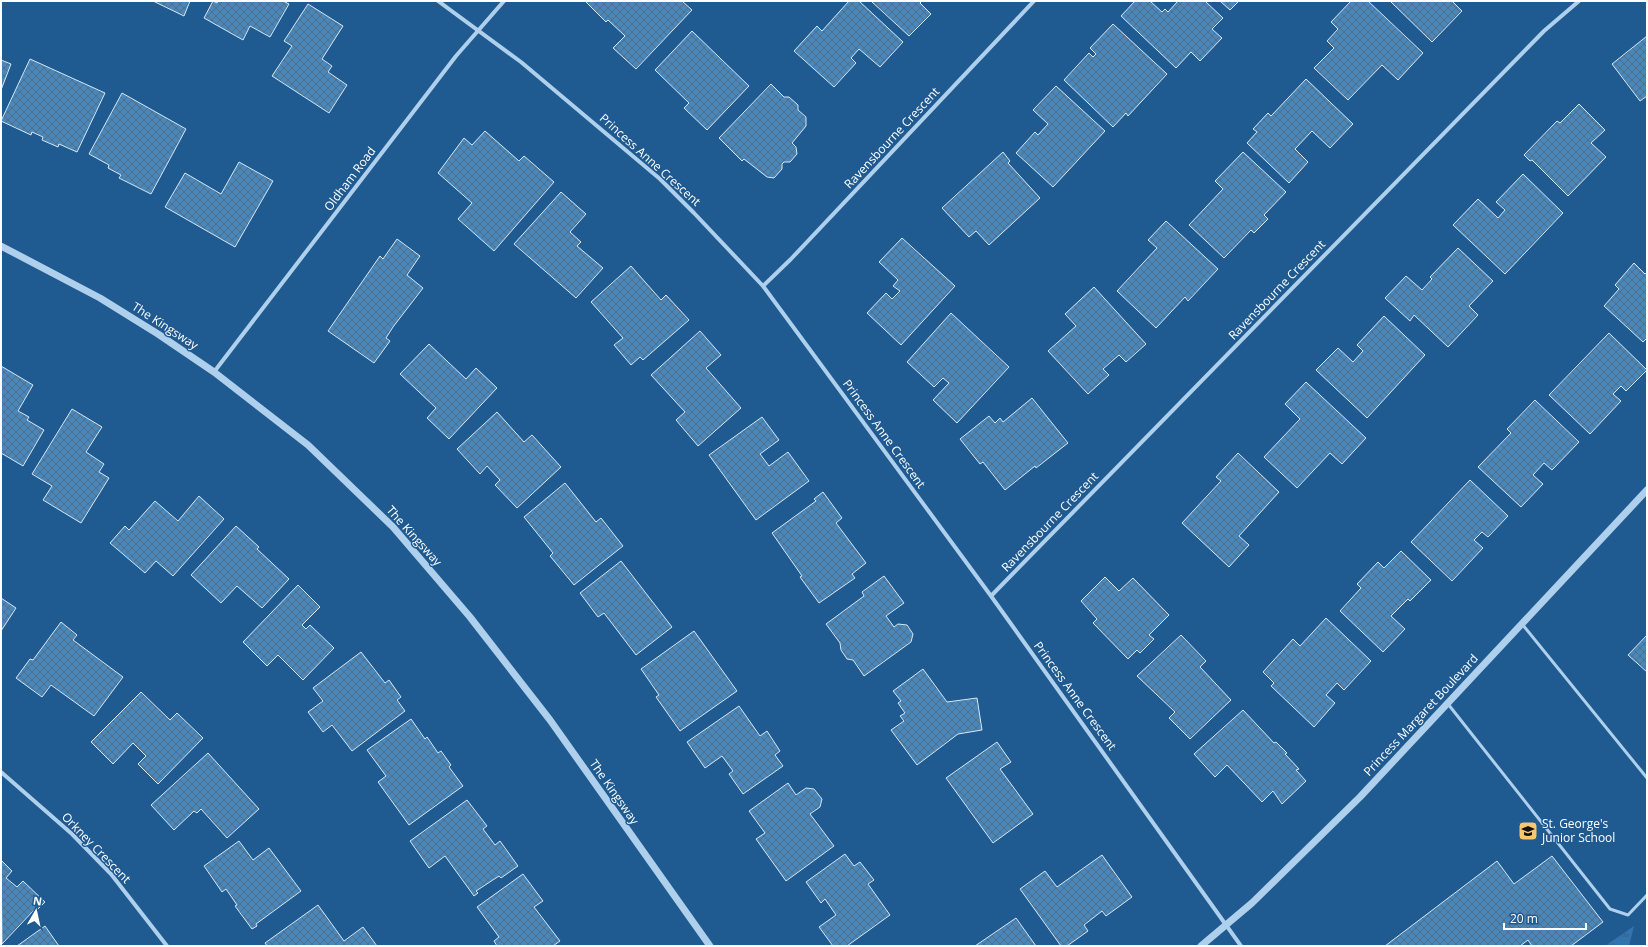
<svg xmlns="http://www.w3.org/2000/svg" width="1648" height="947" font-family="'Open Sans',sans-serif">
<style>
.park{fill:url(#park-tufts)}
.building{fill:url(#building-cross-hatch);stroke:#d4e8f9}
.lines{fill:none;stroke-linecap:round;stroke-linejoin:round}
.service{stroke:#aed0ed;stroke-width:3}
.minor{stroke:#aed0ed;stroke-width:4}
.tertiary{stroke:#aed0ed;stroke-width:7}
.labels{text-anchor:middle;stroke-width:3;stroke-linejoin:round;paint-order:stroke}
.street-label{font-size:12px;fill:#fff;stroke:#1f5a90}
.poi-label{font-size:12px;fill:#fff;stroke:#1f5a90;text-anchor:start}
</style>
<defs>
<pattern id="park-tufts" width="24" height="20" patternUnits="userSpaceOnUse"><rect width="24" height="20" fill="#3274ad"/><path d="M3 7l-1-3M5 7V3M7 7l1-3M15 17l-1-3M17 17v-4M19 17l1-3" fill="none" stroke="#405e78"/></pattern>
<pattern id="building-cross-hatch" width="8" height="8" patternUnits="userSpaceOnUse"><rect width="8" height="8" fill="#4b86b8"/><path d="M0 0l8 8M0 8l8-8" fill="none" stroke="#4b6f8d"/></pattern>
</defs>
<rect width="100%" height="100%" fill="#1f5a90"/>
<!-- park -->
<path class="park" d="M1634 926 1629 946H1605Z"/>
<!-- building -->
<path class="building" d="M153 1H190L184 16Z
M213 1 217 3 218 1H283L289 4 270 37 250 26 243 40 204 18Z
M585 1H682L692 10 636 69 613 48 625 36 608 20 606 22Z
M849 1H859L903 42 880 67 859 49 851 58 856 63 834 87 794 51 817 26 822 31Z
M871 1H922L920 3 931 14 909 36Z
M1135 1H1150L1162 12 1165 9 1168 12 1178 1H1205L1223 18 1212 29 1222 38 1200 61 1191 52 1176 68 1121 16Z
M1220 1H1239L1230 10Z
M1351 1H1368L1423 53 1398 80 1382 65 1348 100 1314 68 1334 48 1327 41 1338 29 1331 22Z
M1390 1H1452L1462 11 1432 42Z
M308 4 343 26 322 59 332 66 328 72 347 85 329 113 272 76 292 46 284 41Z
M1113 24 1167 74 1128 116 1126 113 1113 127 1064 80 1089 53 1093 57 1096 54 1090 48Z
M692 31 749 86 707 130 684 108 689 103 655 70Z
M1647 36V96L1640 101 1612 64Z
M30 59 105 93 77 152 59 144 58 147 42 140 43 137 32 132 31 135 1 121Z
M1 60 11 64 1 90Z
M1306 79 1353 124 1330 148 1312 131 1295 149 1308 162 1289 183 1247 143 1257 132 1253 129 1268 113 1271 116Z
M771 84 784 97H789L798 105V110L806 117V126L792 143 796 147 797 154 790 162H784L782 164V169L774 178 767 177 744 159 742 161 719 138Z
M1056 86 1105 131 1053 187 1016 153 1035 132 1038 135 1048 124 1033 110Z
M122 93 186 129 151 194 119 178 121 175 108 168 109 165 89 154Z
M1579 104 1605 130 1591 143 1606 157 1568 196 1532 160 1530 161 1524 155 1557 121 1560 123Z
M485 131 519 161 524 156 554 182 494 251 458 219 472 203 438 173 464 138 472 145Z
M1003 152 1010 161 1008 163 1040 198 989 245 976 231 969 237 942 208Z
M1243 152 1286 192 1264 215 1268 219 1254 233 1251 230 1224 258 1189 225 1223 189 1215 181Z
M239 162 273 181 235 247 165 207 185 173 221 194Z
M1523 174 1563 213 1505 274 1453 225 1478 199 1498 218 1505 210 1496 202Z
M561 192 586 214 570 232 581 242 577 246 603 268 576 298 514 244Z
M1166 221 1218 269 1188 301 1185 297 1156 328 1117 291 1157 248 1148 240Z
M902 238 955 286 901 345 867 313 886 293 892 299 900 291 893 286 898 280 879 262Z
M397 239 420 256 407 275 423 288 393 327 386 338 390 341 374 363 328 331 380 256 383 259Z
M1458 248 1493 281 1469 306 1478 315 1448 347 1414 315 1410 321 1385 298 1406 276 1422 290 1432 279 1430 277Z
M1634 263 1645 274 1647 272V338L1643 342 1604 306 1619 289 1615 285Z
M631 266 661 300 666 295 689 320 643 360 640 357 631 365 614 345 623 338 591 302Z
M1094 287 1146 344 1126 362 1119 355 1103 369 1109 375 1088 394 1048 351 1076 326 1065 314Z
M951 313 1009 367 957 423 933 400 949 383 943 378 934 387 907 362Z
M1384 316 1425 355 1367 418 1316 370 1338 348 1353 362 1363 351 1357 345Z
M700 331 721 355 706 368 741 408 698 446 676 420 685 412 651 375Z
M1609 333 1647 370 1626 391 1621 386 1613 394 1621 401 1590 434 1549 395Z
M429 344 466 379 476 368 497 388 449 439 427 418 436 408 400 374Z
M1 366 33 385 18 411 29 417 27 420 44 430 23 466 1 453Z
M1306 382 1366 438 1342 464 1330 453 1297 488 1264 457 1300 419 1285 404Z
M1032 398 1068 443 1036 468 1035 466 1005 490 983 462 980 464 960 439 989 416 995 423 1000 418 1003 422Z
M1535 400 1579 442 1552 470 1544 463 1533 475 1543 484 1521 507 1478 467 1511 433 1507 429Z
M72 409 102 427 86 452 104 464 99 472 109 478 81 523 43 500 52 486 32 474Z
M497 412 524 442 532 435 561 467 517 508 495 485 500 480 487 466 480 474 457 449Z
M762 417 779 440 760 454 769 466 788 452 809 481 756 520 709 455Z
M1238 453 1279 492 1239 536 1249 545 1229 567 1182 523 1221 481 1216 477Z
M1470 480 1508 516 1488 537 1482 532 1474 540 1483 548 1452 581 1411 542Z
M565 483 596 522 601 518 623 546 574 585 550 556 553 553 524 517Z
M823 492 842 518 836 523 866 563 852 574 855 578 819 603 800 577 802 576 772 533 816 501 814 499Z
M199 496 224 519 173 576 156 561 145 573 110 543 125 526 129 530 155 501 178 521Z
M236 526 259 547 257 549 289 579 262 608 237 586 221 603 191 575Z
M1401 551 1431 580 1410 601 1408 599 1391 616 1405 629 1383 652 1340 611 1361 588 1357 584 1378 562 1384 568Z
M621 561 672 627 636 655 604 613 598 617 580 593Z
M884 576 904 603 886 616 894 627 898 624 907 625 913 634 911 642 864 676 853 660 847 659 841 650 840 643 826 624 864 596 862 592Z
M1105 577 1119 591 1133 578 1169 615 1149 635 1154 639 1140 653 1137 650 1128 659 1093 623 1097 619 1081 601Z
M298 585 320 607 302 625 306 629 310 625 334 648 303 680 278 655 267 666 243 642Z
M1 598 16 608 1 631Z
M1326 618 1371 661 1344 690 1337 683 1326 695 1335 703 1314 727 1271 686 1274 683 1263 672 1293 639 1300 646Z
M61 622 77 635 73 640 123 677 94 716 51 685 42 697 16 678 30 659 33 660Z
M694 631 737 691 680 731 656 697 659 695 641 669Z
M1181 635 1206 661 1200 667 1231 700 1190 739 1169 718 1175 712 1137 676Z
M1647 635V672L1628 655Z
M361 652 385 683 389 680 401 697 397 700 405 711 352 751 332 725 323 732 308 712 323 701 313 688Z
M923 669 947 702 977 698 982 730 958 734 917 765 891 730 904 721 900 716 905 713 898 703 901 701 893 691Z
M141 692 170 720 177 713 203 738 158 784 138 764 146 756 133 743 113 764 91 742Z
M739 706 760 736 767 731 780 751 775 755 783 766 743 794 729 774 733 771 722 756 705 768 687 742Z
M1243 710 1274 743 1276 742 1287 753 1285 754 1299 769 1296 770 1306 781 1282 804 1273 791 1262 802 1227 765 1215 777 1194 754Z
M411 719 425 739 427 737 438 753 441 751 451 765 449 767 463 786 409 825 378 782 386 776 367 750Z
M997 742 1011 762 1000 769 1033 814 993 843 946 778Z
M208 753 259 809 227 838 201 809 197 813 194 811 174 830 151 805Z
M788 783 796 795 806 788 814 789 822 799 820 807 810 814 834 846 786 881 756 839 765 833 749 811Z
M467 800 487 826 483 829 495 845 500 841 518 866 501 878 499 876 476 891 478 893 474 896 445 856 429 868 410 841Z
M239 841 253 860 269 848 301 891 256 924 257 926 252 929 235 906 237 905 226 889 222 892 204 866Z
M845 854 854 866 860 862 874 880 868 884 890 915 847 946H833L819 927 836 915 825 899 821 903 806 882Z
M1102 855 1132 897 1106 916 1102 911 1084 925 1088 931 1067 946H1061L1020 889 1045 871 1057 887Z
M1552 856 1603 922 1571 946H1532L1528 940 1520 946H1385L1497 861 1514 884Z
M1 860 12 871 6 878 17 887 23 881 45 902 36 911 35 909 2 944Z
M523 874 543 901 534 907 560 941 553 946H497L494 941 499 937 477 907Z
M318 905 344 941 363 927 377 946H267L265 943Z
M1016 918 1036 946H975Z
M45 926 59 946H17Z"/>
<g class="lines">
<!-- service -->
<path class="service" d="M1522 624 1647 778
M1448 704 1610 909 1628 915 1647 895"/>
<!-- minor -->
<path class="minor" d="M438 1 521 62 660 179 694 213 763 286 991 596 1241 946
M763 286 791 259 1034 1
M214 372 456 56 504 1
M991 596 1544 31 1579 1
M1 772 72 834 111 874 167 946"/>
<!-- tertiary -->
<path class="tertiary" d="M1 246 100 298 158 334 214 372 308 445 393 527 470 617 550 720 710 946
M1201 946 1252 903 1360 797 1647 490"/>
</g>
<!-- icons -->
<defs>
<symbol id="school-square" viewBox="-11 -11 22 22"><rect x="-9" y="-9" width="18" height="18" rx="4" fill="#fbc66e" stroke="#1f5a90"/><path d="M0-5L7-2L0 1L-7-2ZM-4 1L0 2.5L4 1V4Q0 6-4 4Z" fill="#111"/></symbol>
</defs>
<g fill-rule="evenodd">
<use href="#school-square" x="1517" y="820" width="22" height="22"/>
</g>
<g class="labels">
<!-- street labels -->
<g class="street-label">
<text transform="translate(892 138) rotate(-47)" y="4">Ravensbourne Crescent</text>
<text transform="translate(650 160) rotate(42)" y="4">Princess Anne Crescent</text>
<text transform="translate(350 179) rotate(-53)" y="4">Oldham Road</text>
<text transform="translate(1277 290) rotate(-46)" y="4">Ravensbourne Crescent</text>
<text transform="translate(165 326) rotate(33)" y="4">The Kingsway</text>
<text transform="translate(884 434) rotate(54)" y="4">Princess Anne Crescent</text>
<text transform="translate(1050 522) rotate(-46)" y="4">Ravensbourne Crescent</text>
<text transform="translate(414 536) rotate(48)" y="4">The Kingsway</text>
<text transform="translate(1075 696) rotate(54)" y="4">Princess Anne Crescent</text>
<text transform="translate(1421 715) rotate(-47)" y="4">Princess Margaret Boulevard</text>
<text transform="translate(614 792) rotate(55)" y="4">The Kingsway</text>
<text transform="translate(96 848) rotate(46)" y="4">Orkney Crescent</text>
</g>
<!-- poi labels -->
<g class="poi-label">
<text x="1542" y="828">St. George's<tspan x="1542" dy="14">Junior School</tspan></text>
</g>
</g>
<!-- border -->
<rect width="1648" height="947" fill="none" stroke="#ffffff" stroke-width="4"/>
<!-- north arrow -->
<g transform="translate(36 911) rotate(9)" stroke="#1f5a90" stroke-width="3" paint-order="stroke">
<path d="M0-3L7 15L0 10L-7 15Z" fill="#ffffff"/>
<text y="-6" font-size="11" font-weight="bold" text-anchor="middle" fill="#ffffff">N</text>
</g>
<!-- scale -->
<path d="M1504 923v6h82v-6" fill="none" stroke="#ffffff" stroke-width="2"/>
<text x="1510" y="923" font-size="12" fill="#ffffff" stroke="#1f5a90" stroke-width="3" paint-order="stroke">20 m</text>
</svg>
